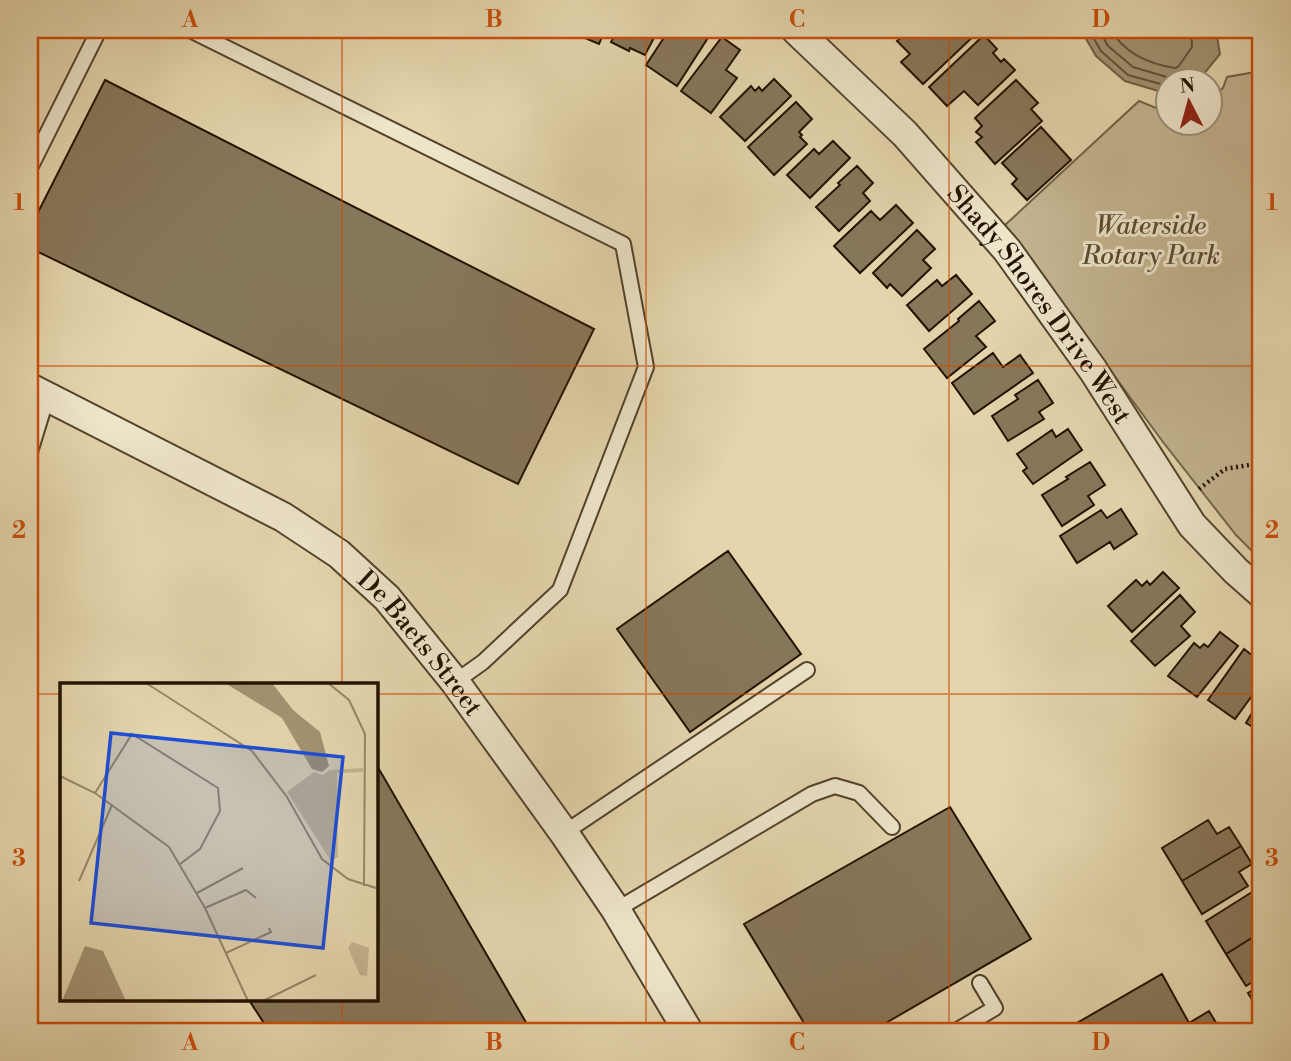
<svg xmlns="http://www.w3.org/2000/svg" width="1291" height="1061" font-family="'Libre Bodoni',serif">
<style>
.green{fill:#c3b490;stroke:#726348;stroke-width:2}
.water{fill:#a29372;stroke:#6f5f44;stroke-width:2}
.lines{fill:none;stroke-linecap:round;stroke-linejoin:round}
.shore{stroke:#625239;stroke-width:2}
.building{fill:#87775a;stroke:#221200;stroke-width:2}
.lane-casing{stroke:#52432b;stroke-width:18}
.street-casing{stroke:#52432b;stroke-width:32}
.path{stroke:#221200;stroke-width:4.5;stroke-dasharray:2 3.5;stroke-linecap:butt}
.lane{stroke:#ede4ca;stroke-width:14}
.street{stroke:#ede4ca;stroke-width:28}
.grid{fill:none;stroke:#ca4e0a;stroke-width:2;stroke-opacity:0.55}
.labels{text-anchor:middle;stroke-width:6;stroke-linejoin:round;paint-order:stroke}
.park-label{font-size:26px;font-style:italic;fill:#5a4b32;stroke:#ede4ca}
.street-label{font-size:26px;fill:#221200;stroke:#ede4ca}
.inset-road{fill:none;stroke:#968768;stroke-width:2}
.view{fill:#1d4ed8;fill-opacity:0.15;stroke:#1d4ed8;stroke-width:3.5}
.inset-edge{fill:none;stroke:#221200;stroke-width:3.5}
.neatline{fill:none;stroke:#ca4e0a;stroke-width:2.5}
.grid-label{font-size:23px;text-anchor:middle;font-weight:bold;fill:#ca4e0a}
</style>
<rect width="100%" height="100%" fill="#e4d5ad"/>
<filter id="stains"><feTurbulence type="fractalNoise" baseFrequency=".00286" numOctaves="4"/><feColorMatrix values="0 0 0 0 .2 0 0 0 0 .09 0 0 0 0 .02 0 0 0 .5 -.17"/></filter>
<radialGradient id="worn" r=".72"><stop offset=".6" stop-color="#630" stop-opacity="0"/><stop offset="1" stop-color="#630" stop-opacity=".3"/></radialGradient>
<!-- green -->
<path class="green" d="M1261 71V560L1236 535 1163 442 1004 226 1139 101 1161 110H1168V122H1210L1211 98 1223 88 1227 77Z"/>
<!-- water -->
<path class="water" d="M1081 30H1216L1220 54 1199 80H1168V93H1165L1125 81 1096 56Z"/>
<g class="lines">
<!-- shore -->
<path class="shore" d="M1089 30 1101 51 1128 75 1168 86
M1099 30 1108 46 1133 67 1177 80
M1111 30C1125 54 1149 64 1175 68L1178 67 1192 47 1191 30"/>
</g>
<!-- building -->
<path class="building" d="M566 30H605L599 44Z
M618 30H658L645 55 630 48 629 51 611 42Z
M669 30 681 36 686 30H713L677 86 646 65Z
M909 30H980L923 84 901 62 910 54 897 41Z
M984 35 997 49 993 53 1001 62 1004 59 1015 70 978 105 964 91 947 106 929 87Z
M722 37 740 50 726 70 737 78 711 113 681 91Z
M774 79 791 96 745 141 720 117 751 86 755 91 759 87 762 91Z
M105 80 594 329 518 484 30 248V228Z
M1016 80 1038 103 1031 109 1042 121 995 164 976 142 982 137 976 132 982 126 975 118Z
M796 102 812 119 799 132 802 135 800 137 807 144 774 175 748 147Z
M1041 127 1071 160 1027 200 1012 184 1017 179 1002 163Z
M833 141 850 158 810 198 787 175 814 149 819 154Z
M857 166 873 183 863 193 870 201 839 231 816 207 840 185 838 183Z
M896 205 913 223 860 273 834 246 871 211 880 220Z
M917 230 935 249 923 260 931 268 902 296 890 284 887 288 873 273Z
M956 275 972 294 929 331 907 305 937 280 942 286Z
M979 301 995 321 976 336 986 347 947 378 924 349 959 321 958 319Z
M993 353 1003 367 1020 355 1033 373 974 414 952 383Z
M1038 380 1053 403 1039 412 1044 419 1008 441 992 416 1018 399 1015 395Z
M1068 429 1082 450 1033 484 1023 471 1027 468 1017 454 1052 430 1056 437Z
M1090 462 1105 485 1088 496 1094 505 1062 526 1042 495 1068 479 1066 477Z
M1121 509 1137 534 1114 549 1110 542 1077 563 1060 536 1101 510 1107 518Z
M728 551 801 654 690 732 617 629Z
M1163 572 1179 588 1132 632 1108 606 1136 580 1142 586 1147 581 1150 585Z
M1180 595 1195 612 1181 626 1190 636 1155 666 1131 641Z
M1220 632 1238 646 1197 697 1168 676 1194 643 1200 648 1204 644 1208 647Z
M1244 649 1261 662V668L1252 681 1259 686 1235 719 1208 700Z
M1261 707V732L1246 723 1255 708 1259 711Z
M376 764 531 1031H269L249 1000H376Z
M950 807 1031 939 872 1031H792L804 1023 744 924Z
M1208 820 1217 834 1229 827 1241 846 1182 881 1162 848Z
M1241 846 1252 864 1239 872 1248 886 1202 914 1182 881Z
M1252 892 1261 906V932L1226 954 1206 921Z
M1261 932V977L1246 986 1226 954Z
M1162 974 1189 1023 1209 1011 1221 1031H1063Z
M1261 985V1014L1248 993Z"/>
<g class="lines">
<defs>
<path id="lane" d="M190 30 623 244 646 367 560 590 483 662 455 682
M30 168 99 30
M30 452 47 397
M564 833 807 670
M616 910 812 794 835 786 859 793 892 827
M956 1031 995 1008 980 983"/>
<g id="street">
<path id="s1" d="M796 30 905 134 1007 250 1093 370 1192 525 1236 571 1261 593"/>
<path id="s2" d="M30 388 283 517 339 554 387 598 455 682 564 833 616 910 688 1031"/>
</g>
</defs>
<!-- lane casing -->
<use href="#lane" class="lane-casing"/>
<!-- street casing -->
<use href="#street" class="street-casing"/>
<!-- path -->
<path class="path" d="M1199 489 1225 469 1249 465"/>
<!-- lane -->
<use href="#lane" class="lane"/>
<!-- street -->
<use href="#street" class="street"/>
</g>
<!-- grid -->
<path class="grid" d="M342 30V685M646 30V1031M949 30V1031M30 366H1261M30 694H61M376 694H1261M342 1000V1031"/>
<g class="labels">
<!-- park labels -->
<g class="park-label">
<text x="1151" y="234">Waterside<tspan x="1151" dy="30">Rotary Park</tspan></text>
</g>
<!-- street labels -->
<g class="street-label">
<text dy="9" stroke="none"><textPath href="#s1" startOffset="368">Shady Shores Drive West</textPath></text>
<text dy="9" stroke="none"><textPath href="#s2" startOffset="472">De Baets Street</textPath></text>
</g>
</g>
<!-- overview -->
<g transform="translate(60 683)">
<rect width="318" height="318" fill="#e4d5ad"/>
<path d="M303 85V89L277 90 278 174 271 178 227 109 254 89 263 92 270 87ZM292 259 309 265 307 293 300 292 288 265Z" fill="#c3b490"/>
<path d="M165 0H212L233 27 260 49 269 83 262 89 252 86 222 35ZM25 263 43 268 66 318H2Z" fill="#a29372"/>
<path class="inset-road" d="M86 0 192 68 227 114 262 176 288 196 319 206M268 0 289 17 305 51 304 203M0 93 35 110 109 164 145 225 188 318M35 110 72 51 158 105 160 128 140 166 120 181M19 198 52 122M137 210 183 185M145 225 186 207 196 215M166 270 211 249 209 245M203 318 256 292"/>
<path class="view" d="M51 50 283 74 263 265 31 240Z"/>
<rect width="318" height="318" class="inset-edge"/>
</g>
<!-- margin -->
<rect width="1291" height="1061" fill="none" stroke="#e4d5ad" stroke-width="77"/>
<!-- north arrow -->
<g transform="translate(1189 102) rotate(354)"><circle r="33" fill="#ede4ca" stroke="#9c9079" stroke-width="2"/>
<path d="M0-5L12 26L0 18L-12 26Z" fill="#8f2418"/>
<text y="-10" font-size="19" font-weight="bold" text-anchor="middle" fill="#221200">N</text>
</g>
<rect x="38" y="38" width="1214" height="985" class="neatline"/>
<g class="grid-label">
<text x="190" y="27">A</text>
<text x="494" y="27">B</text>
<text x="797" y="27">C</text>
<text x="1101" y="27">D</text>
<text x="19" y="210">1</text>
<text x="1272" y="210">1</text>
<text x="19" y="538">2</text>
<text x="1272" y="538">2</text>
<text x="19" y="866">3</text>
<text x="1272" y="866">3</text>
<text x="190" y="1050">A</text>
<text x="494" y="1050">B</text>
<text x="797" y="1050">C</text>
<text x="1101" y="1050">D</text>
</g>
<rect width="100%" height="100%" filter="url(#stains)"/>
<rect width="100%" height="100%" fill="url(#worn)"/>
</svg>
